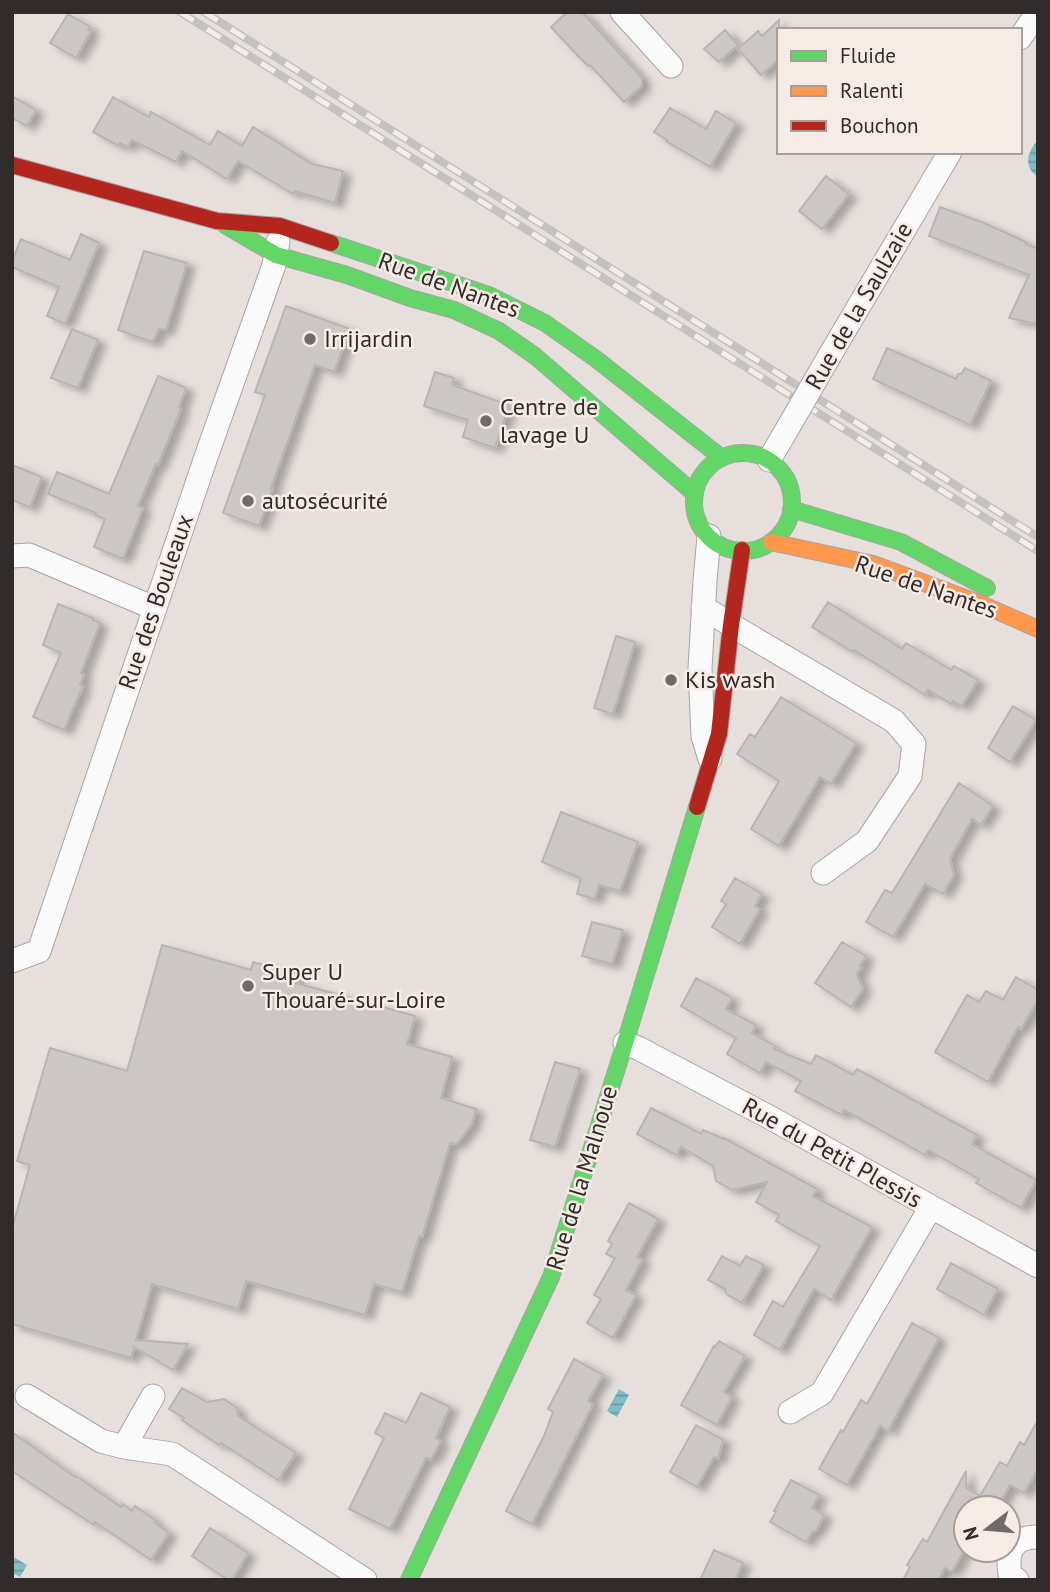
<svg xmlns="http://www.w3.org/2000/svg" width="1050" height="1592" font-family="'PT Sans',sans-serif">
<style>
.water{fill:url(#water-rules)}
.building{fill:#ccc7c4;stroke:#b8b4b1;stroke-width:2;filter:url(#shadow)}
.lines{fill:none;stroke-linecap:round;stroke-linejoin:round}
.street-casing{stroke:#a8a4a2;stroke-width:25}
.fast-casing{stroke:#a8a4a2;stroke-width:18}
.slow-casing{stroke:#a8a4a2;stroke-width:18}
.jam-casing{stroke:#a8a4a2;stroke-width:18}
.street{stroke:#fbfafa;stroke-width:23}
.fast{stroke:#63d668;stroke-width:16}
.slow{stroke:#ff974d;stroke-width:16}
.jam{stroke:#b3261e;stroke-width:16}
.rail-casing{stroke:#c3c1c1;stroke-width:8}
.rail{stroke:#f7ebe6;stroke-width:5;stroke-dasharray:16;stroke-linecap:butt}
.street-bridge-casing{stroke:#a8a4a2;stroke-width:25;stroke-linecap:butt}
.street-bridge{stroke:#fbfafa;stroke-width:23}
.poi-dot{fill:#706b69;stroke:#f7ebe6;stroke-width:2.5}
.labels{text-anchor:middle;stroke-width:5;stroke-linejoin:round;paint-order:stroke}
.street-label{font-size:24px;fill:#312c2b;stroke:#f7ebe6}
.poi-label{font-size:24px;fill:#312c2b;stroke:#f7ebe6;text-anchor:start}
</style>
<defs>
<pattern id="water-rules" width="6" height="5" patternUnits="userSpaceOnUse" patternTransform="scale(1.75)"><rect width="6" height="5" fill="#80bdc4"/><path d="M0 2.5h6" fill="none" stroke="#699a9f"/></pattern>
<filter id="shadow"><feDropShadow dx="8" dy="4.5" stdDeviation="3.5" flood-color="#0004"/></filter>
</defs>
<rect width="100%" height="100%" fill="#e6dfdc"/>
<!-- water -->
<path class="water" d="M1038 140V177C1023 167 1027 152 1038 140Z
M619 1389 629 1395 617 1417 607 1411Z
M12 1556 27 1565 20 1577 12 1573Z"/>
<!-- building -->
<path class="building" d="M567 12H582L642 78V86L624 102 590 65 588 66 579 57 551 27Z
M68 14 90 27 88 30 91 31 76 58 50 43Z
M779 20V59L761 75 738 49 758 31 762 36Z
M725 30 738 45 719 62 704 49Z
M12 96 36 110 27 126 12 118Z
M113 97 149 117 151 112 210 145 218 131 242 146 253 127 312 164 343 171 335 203 295 191 293 194 238 161 227 179 182 151 176 162 132 140 128 147 120 143 119 146 93 132Z
M670 108 706 129 716 111 736 123 710 167 666 141 667 140 654 132Z
M826 176 849 194 822 229 799 211Z
M940 207 984 223 1026 242V244L1038 249V324L1009 318 1029 275 929 236Z
M81 234 99 243 65 324 47 316 59 287 12 267V261L21 239 70 260Z
M144 251 187 263 166 330 159 329 153 342 118 330Z
M286 306 350 329 334 372 315 365 271 488H273L259 526 223 513 265 395 255 392Z
M72 329 98 340 78 388 51 378Z
M887 348 956 379 958 374H961L965 368 991 381 970 425 873 379Z
M435 372 454 378 452 385 509 405 495 448 463 437 468 420 424 406Z
M158 376 186 388 179 407 181 409 158 465 156 464 138 506 143 508 123 559 94 547 105 519 95 515 96 513 48 494 57 472 109 494Z
M12 465 42 477 30 507 12 500Z
M828 602 902 649 906 643 951 670 954 666 978 680 962 706 953 701 951 704 928 690 925 695 873 662 854 650 853 652 812 627Z
M58 604 93 618V620L100 623 81 673 84 675 80 685 83 686 64 730 33 717 61 653 43 645Z
M616 636 635 642 613 714 594 708Z
M781 697 856 743 831 784 820 777 779 846 751 829 779 781 737 754 750 734 755 737Z
M1013 706 1036 720 1010 762 988 748Z
M959 783 993 806 981 825 972 819 950 859 954 875 943 894 925 884 893 937 866 922 885 890 892 893Z
M561 812 638 842 620 891 599 885 595 899 577 894 581 878 542 862Z
M735 878 762 894 755 906 760 909 740 944 712 927 726 904 721 901Z
M592 922 623 930 612 964 582 956Z
M842 942 866 956 860 966 862 967 857 974 863 989 851 1007 815 983Z
M162 945 251 970 253 962 298 974 296 983 415 1016 407 1044 452 1057 441 1098 476 1109 472 1124 457 1144 450 1143 422 1237 419 1236 402 1292 374 1284 365 1315 246 1281 238 1309 152 1284 136 1340 188 1344 173 1370 134 1347 131 1358 12 1324V1229L30 1165 17 1161 50 1048 127 1071Z
M1016 977 1038 990V1000L1021 1029 1018 1027 988 1082 935 1052 967 995 979 1002 986 991 1003 1000Z
M696 978 732 998 726 1009 756 1025 752 1033 775 1046 774 1049 811 1064 816 1055 853 1075 857 1069 977 1135 972 1144 1036 1180 1021 1208 976 1183 979 1179 928 1150 925 1155 844 1110 842 1115 795 1091 801 1081 766 1062 760 1073 727 1054 736 1038 681 1006Z
M555 1062 580 1069 555 1147 530 1140Z
M651 1108 701 1134 703 1130 724 1139V1138L817 1189 813 1196 872 1227 831 1300 814 1289 780 1350 754 1335 773 1301 783 1307 820 1246 776 1221 779 1215 756 1202 767 1182 732 1190 716 1181 713 1166 681 1147 676 1155 637 1134Z
M629 1203 658 1219 637 1257 642 1260 626 1290 636 1295 613 1338 587 1323 601 1299 594 1295 615 1258 606 1254 612 1244 608 1241Z
M722 1256 740 1266 746 1256 764 1265 742 1303 726 1294 725 1289 708 1280Z
M951 1263 998 1289 984 1315 937 1289Z
M912 1323 939 1338 888 1431 880 1426 847 1485 819 1469 841 1430 843 1432 861 1400 867 1404Z
M719 1341 745 1356 724 1392 732 1397 717 1425 681 1405 714 1346 715 1347Z
M574 1359 603 1375 588 1401 593 1404 532 1524 506 1511 544 1436 553 1412 548 1409Z
M182 1388 207 1402 224 1399 237 1408 238 1416 296 1453 278 1480 221 1443 219 1445 201 1433 182 1420 184 1418 169 1409Z
M421 1393 450 1407 436 1438 441 1441 431 1460 426 1458 390 1529 349 1509 384 1438 375 1433 385 1413 406 1423Z
M1038 1420V1469L1024 1493 1010 1485 998 1506 1002 1508H966V1547L952 1572 945 1568 938 1580H903L910 1567 907 1565 923 1539 927 1542 966 1471V1488L980 1496 1000 1462 1007 1466 1020 1442 1024 1445Z
M696 1425 723 1440 718 1459 714 1457 697 1487 670 1472Z
M12 1432 75 1477 76 1476 121 1507 123 1504 132 1511 135 1506 155 1520 154 1522 169 1533 151 1560 95 1522 94 1525 12 1471Z
M791 1480 819 1495 812 1508 824 1515 817 1530 812 1532 806 1542 770 1522 776 1512 774 1511Z
M210 1528 248 1553 232 1580H228L192 1556Z
M714 1550 743 1563 735 1580H700Z"/>
<g class="lines">
<defs>
<path id="street" d="M622 12 671 66
M1020 38 1038 12
M830 355 950 152
M769 460 782 438
M709 536 705 581 700 668 703 736 710 759
M12 556 29 555 154 608
M703 607 731 625 894 721 914 744 910 776 867 841 823 873
M12 961 39 951 206 457 274 265 278 242
M625 1043 638 1048 769 1117 1038 1266
M27 1396 101 1441 124 1447 172 1454 365 1580
M790 1412 822 1393 931 1207
M124 1447 153 1396
M1017 1580 1010 1574C1006 1551 1013 1537 1038 1537"/>
<path id="fast" d="M225 225 276 255 347 275 410 298 454 310 499 331 535 356 695 494
M331 243 489 295 545 323 596 359 722 458
M694 502a49 49 0 1 1 98 0a49 49 0 1 1-98 0Z
M791 509 901 542 987 588
M409 1580 551 1277 625 1043 697 807"/>
<path id="slow" d="M771 542 873 564 981 604 1038 629"/>
<path id="jam" d="M12 165 217 221 280 226 331 243
M697 807 719 734 731 625 742 550"/>
</defs>
<!-- street casing -->
<use href="#street" class="street-casing"/>
<!-- fast casing -->
<use href="#fast" class="fast-casing"/>
<!-- slow casing -->
<use href="#slow" class="slow-casing"/>
<!-- jam casing -->
<use href="#jam" class="jam-casing"/>
<!-- street -->
<use href="#street" class="street"/>
<!-- fast -->
<use href="#fast" class="fast"/>
<!-- slow -->
<use href="#slow" class="slow"/>
<!-- jam -->
<use href="#jam" class="jam"/>
<defs>
<path id="rail" d="M180 12 1038 551
M204 12 1038 537"/>
</defs>
<!-- rail casing -->
<use href="#rail" class="rail-casing"/>
<!-- rail -->
<use href="#rail" class="rail"/>
<defs>
<path id="street-bridge" d="M782 438 830 355"/>
</defs>
<!-- street-bridge casing -->
<use href="#street-bridge" class="street-bridge-casing"/>
<!-- street-bridge -->
<use href="#street-bridge" class="street-bridge"/>
</g>
<!-- markers -->
<g class="poi-dot">
<circle cx="310" cy="339" r="7"/>
<circle cx="486" cy="421" r="7"/>
<circle cx="248" cy="501" r="7"/>
<circle cx="671" cy="680" r="7"/>
<circle cx="248" cy="986" r="7"/>
</g>
<g class="labels">
<!-- street labels -->
<g class="street-label">
<text transform="translate(449 285) rotate(20)" y="8">Rue de Nantes</text>
<text transform="translate(859 306) rotate(-60)" y="8">Rue de la Saulzaie</text>
<text transform="translate(926 587) rotate(19)" y="8">Rue de Nantes</text>
<text transform="translate(156 602) rotate(-71)" y="8">Rue des Bouleaux</text>
<text transform="translate(832 1153) rotate(29)" y="8">Rue du Petit Plessis</text>
<text transform="translate(582 1178) rotate(-73)" y="8">Rue de la Malnoue</text>
</g>
<!-- poi labels -->
<g class="poi-label">
<text x="324" y="347">Irrijardin</text>
<text x="500" y="415">Centre de<tspan x="500" dy="28">lavage U</tspan></text>
<text x="262" y="509">autosécurité</text>
<text x="685" y="688">Kis wash</text>
<text x="262" y="980">Super U<tspan x="262" dy="28">Thouaré-sur-Loire</tspan></text>
</g>
</g>
<!-- border -->
<rect width="1050" height="1592" fill="none" stroke="#312c2b" stroke-width="28"/>
<!-- legend -->
<rect x="777" y="28" width="245" height="126" fill="#f7ebe6" stroke="#a89f9b" stroke-width="2"/>
<rect x="791" y="51" width="35" height="10" fill="#63d668" stroke="#a89f9b" stroke-width="2"/>
<text x="840" y="63" font-size="21" fill="#312c2b">Fluide</text>
<rect x="791" y="86" width="35" height="10" fill="#ff974d" stroke="#a89f9b" stroke-width="2"/>
<text x="840" y="98" font-size="21" fill="#312c2b">Ralenti</text>
<rect x="791" y="121" width="35" height="10" fill="#b3261e" stroke="#a89f9b" stroke-width="2"/>
<text x="840" y="133" font-size="21" fill="#312c2b">Bouchon</text>
<!-- north arrow -->
<g transform="translate(987 1529) rotate(254)"><circle r="33" fill="#f7ebe6" stroke="#a89f9b" stroke-width="2"/>
<path d="M0-5L12 26L0 18L-12 26Z" fill="#706b69"/>
<text y="-10" font-size="19" font-weight="bold" text-anchor="middle" fill="#312c2b">N</text>
</g>
</svg>
